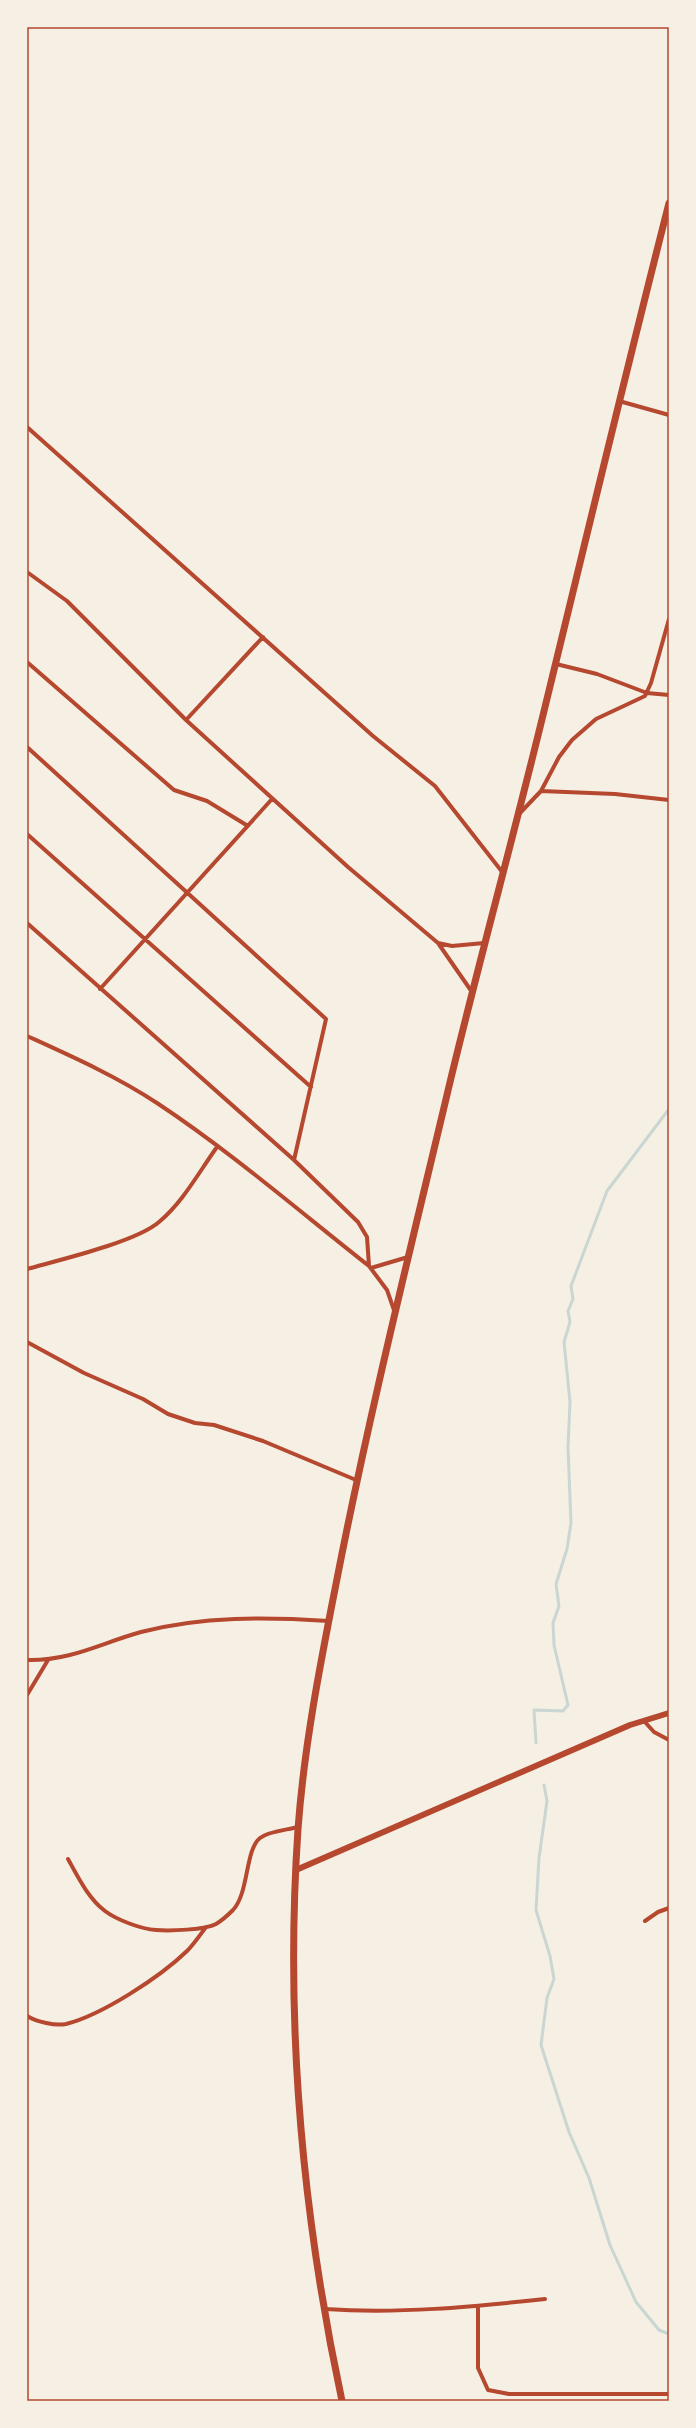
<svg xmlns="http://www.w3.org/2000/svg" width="696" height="2428" font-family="'DejaVu Sans',sans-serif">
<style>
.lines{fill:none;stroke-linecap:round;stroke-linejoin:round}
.stream{stroke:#c9d6d2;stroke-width:3}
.minor{stroke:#b5482f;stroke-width:4}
.secondary{stroke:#b5482f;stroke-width:6}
.primary{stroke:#b5482f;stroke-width:7}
.neatline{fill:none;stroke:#b5482f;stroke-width:1.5}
</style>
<rect width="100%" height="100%" fill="#f6efe4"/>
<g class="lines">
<!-- stream -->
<path class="stream" d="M536 1743 534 1710 563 1711 568 1705 554 1645 553 1623 559 1606 556 1584 567 1549 571 1523 568 1447 570 1402 564 1342 570 1322 568 1311 573 1299 571 1286 607 1191 669 1109
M544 1785 547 1801 539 1858 536 1910 550 1956 554 1979 547 1998 541 2045 569 2132 589 2178 610 2245 636 2302 659 2330 669 2334"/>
<!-- minor -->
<path class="minor" d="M619 401 669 415
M27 427 373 736 435 786 503 873
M27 572 67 601 186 720 348 867 438 943 472 992
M27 662 174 790 207 801 248 826
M556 664 597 674 647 693 669 695
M186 720 263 637
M27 747 326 1019 294 1160
M541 791 615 794 669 800
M520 813 541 791 559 757 572 740 596 719 645 696 651 683 669 619
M27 834 311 1087
M27 923 294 1160 358 1222 367 1237 369 1266
M438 943 452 946 484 943
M100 989 272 799
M27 1036C71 1056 116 1076 157 1103 231 1152 299 1211 369 1266L387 1290 394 1310
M371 1268 408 1257
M27 1269C59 1260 136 1242 159 1222 183 1202 199 1172 217 1147
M27 1342 84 1373 143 1399 168 1414 195 1423 214 1425 263 1441 356 1480
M27 1660C71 1661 101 1643 141 1632 203 1616 266 1617 329 1621
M27 1695 48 1660
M644 1721 654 1732 669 1740
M68 1859C78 1877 88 1898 105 1911 117 1920 141 1929 156 1930 170 1931 205 1930 216 1924 221 1921 228 1915 233 1910 249 1893 245 1850 260 1838 269 1831 287 1830 298 1827
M645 1921 658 1912 669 1908
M27 2016C37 2022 55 2026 66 2024 102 2015 160 1977 187 1951 194 1944 200 1935 206 1927
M478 2307V2368L488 2390 509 2394H669
M325 2309C398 2314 471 2307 545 2299"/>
<!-- secondary -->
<path class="secondary" d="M296 1870 630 1725 669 1713"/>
<!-- primary -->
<path class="primary" d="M342 2401C302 2214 285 2020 298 1829 304 1747 320 1665 336 1584 369 1414 411 1247 451 1078 481 954 515 831 545 707 586 539 626 371 669 203"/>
</g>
<!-- border -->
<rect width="696" height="2428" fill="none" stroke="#f6efe4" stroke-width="56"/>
<rect x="28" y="28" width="640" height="2372" class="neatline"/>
</svg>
